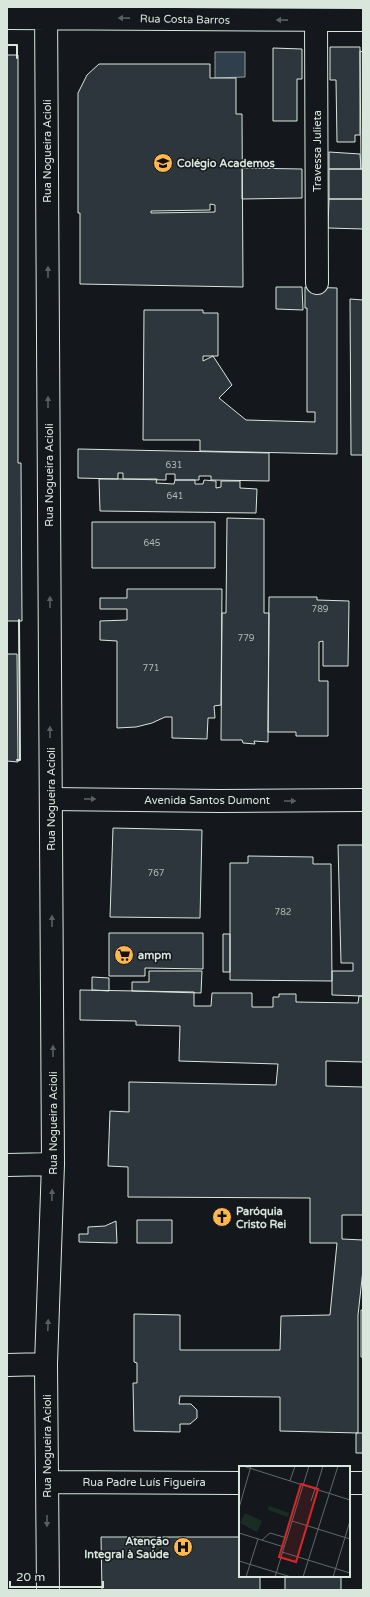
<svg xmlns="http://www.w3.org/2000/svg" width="370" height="1597" font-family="'Varela Round',sans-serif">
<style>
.water{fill:#2f3f4d;stroke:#939e99}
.building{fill:#2c363c;stroke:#d8e6dc;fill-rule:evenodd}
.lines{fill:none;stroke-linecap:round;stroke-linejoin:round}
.minor-casing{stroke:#d8e6dc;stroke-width:24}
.major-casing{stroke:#d8e6dc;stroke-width:24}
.minor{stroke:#14181c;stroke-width:22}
.major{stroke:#14181c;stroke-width:22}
.wall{stroke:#d8e6dc;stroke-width:2}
.oneway{fill:#59605f}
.labels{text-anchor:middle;stroke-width:3;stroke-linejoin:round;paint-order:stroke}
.number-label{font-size:9px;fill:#adbab4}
.street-label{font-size:11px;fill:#d8e6dc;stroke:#14181c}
.poi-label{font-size:11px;font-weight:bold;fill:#d8e6dc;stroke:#14181c;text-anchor:start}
.inset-road{fill:none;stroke:#626a69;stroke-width:1}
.view{fill:#d62828;fill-opacity:0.15;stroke:#d62828;stroke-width:2}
.inset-edge{fill:none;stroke:#d8e6dc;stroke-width:2}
</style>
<rect width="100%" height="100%" fill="#14181c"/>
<!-- water -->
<path class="water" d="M215 52H245V77L215 78Z"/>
<!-- building -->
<path class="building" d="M330 47H360V135H355V142H337L336 80H330Z
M273 48 302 49V79H297V121H273Z
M360 51 363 52V169H361Z
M7 55H18V463H21L22 621H7Z
M99 64H210V78H236V114H242L243 287 80 284V213H78V93L87 75ZM210 204 215 205V212L151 213V211L210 210Z
M329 152 360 154 361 169H329Z
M242 168 302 169V198L242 199Z
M329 169H363V199H329Z
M329 199H363V229L328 228Z
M276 287H302L303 310 276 309Z
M305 287 337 288V454L200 451V440H143L144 310H203V313H218V356H203V361L213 356 232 385 219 398 246 420 315 422V412H307V308H305Z
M350 299 363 300V455H351Z
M78 449 269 453V481L211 480V476H199V480H175V474H166V480L123 479V473H118V479L78 478Z
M99 479H157L156 483 174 484 175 480H195V484H203L204 480 216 481V488L221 487V481H240V488L257 489 256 513 100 511Z
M227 518 264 519V613H269L268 742 254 741 255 744 243 743 242 740H221L222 613H226Z
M92 522H215V568H92Z
M127 589H222L221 705 214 706 215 718H208L207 739 172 738V717H165L152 723 136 727 117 728V641L100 640V621L127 620V609H100V598H127Z
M269 597H317V600L349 601 348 666H323V641L319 642V681H328V736H296V732H268Z
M7 654H17L18 762 7 761Z
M113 828 202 830 200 918 110 917Z
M338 845H363V996L332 995V971H353V963H341Z
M248 856 313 857V864H331L332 981 230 980V863H248Z
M109 933H203V969L145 968V976H109Z
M223 934H230V972H223Z
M149 971H202L201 993 132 991V982H149Z
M92 977 109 978V991L92 990Z
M80 990 194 992V1006H211L212 993H252V1007H273V997H279V994H296V1002L358 1003 359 996H363V1062L326 1061V1086L363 1087V1215H342V1239L363 1240V1270L358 1315V1433L280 1431V1397L180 1396 179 1404H191L197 1410V1418L190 1424H180V1432L134 1431 133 1383H137V1363L134 1362V1314L180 1315V1350H280L281 1316 330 1315 337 1243H310V1198L128 1197V1167L108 1166 110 1111 129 1112V1082L276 1085 278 1064 179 1061 180 1026 136 1025V1021L80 1020Z
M137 1220H172V1243H137Z
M116 1221 117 1243 79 1242V1234H88V1227L105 1226Z
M361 1310H363V1357H361Z
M356 1433H363V1453H356Z
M101 1537H240V1576H260V1590H102Z
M285 1576H341V1590H285Z"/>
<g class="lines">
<defs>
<path id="minor" d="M46 7 53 1164 46 1364 48 1590
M7 18 363 20
M316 20 317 283
M7 1165 53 1164
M7 1365 46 1364
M47 1482 240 1483
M349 1483H363"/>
<path id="major" d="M51 799 220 801 363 800"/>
</defs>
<!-- minor casing -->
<use href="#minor" class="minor-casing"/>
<!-- major casing -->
<use href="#major" class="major-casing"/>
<!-- minor -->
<use href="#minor" class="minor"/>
<!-- major -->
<use href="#major" class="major"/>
<!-- wall -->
<path class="wall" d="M7 45H17V58
M17 760H20L19 620"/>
</g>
<!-- one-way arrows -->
<defs><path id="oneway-solid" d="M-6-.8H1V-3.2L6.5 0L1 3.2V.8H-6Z"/></defs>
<g class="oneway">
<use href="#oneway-solid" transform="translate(124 18) rotate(-179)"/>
<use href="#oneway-solid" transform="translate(282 20) rotate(-179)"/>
<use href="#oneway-solid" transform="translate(48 272) rotate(-90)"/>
<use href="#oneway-solid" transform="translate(48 402) rotate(-90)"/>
<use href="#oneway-solid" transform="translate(50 602) rotate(-90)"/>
<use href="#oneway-solid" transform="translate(50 732) rotate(-90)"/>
<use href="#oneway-solid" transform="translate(90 799) rotate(1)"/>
<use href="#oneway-solid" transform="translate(290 801)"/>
<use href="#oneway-solid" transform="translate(52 921) rotate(-90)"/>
<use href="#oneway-solid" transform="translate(53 1051) rotate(-90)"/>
<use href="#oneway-solid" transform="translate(52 1195) rotate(-88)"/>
<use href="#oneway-solid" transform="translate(48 1325) rotate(-88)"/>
<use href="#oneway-solid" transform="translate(47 1521) rotate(90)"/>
</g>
<!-- icons -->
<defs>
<symbol id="school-disc" viewBox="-11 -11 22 22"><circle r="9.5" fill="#ffb74d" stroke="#14181c"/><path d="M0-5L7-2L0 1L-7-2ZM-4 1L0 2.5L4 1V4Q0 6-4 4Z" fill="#111"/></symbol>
<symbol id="supermarket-disc" viewBox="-11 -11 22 22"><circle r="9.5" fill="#ffb74d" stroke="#14181c"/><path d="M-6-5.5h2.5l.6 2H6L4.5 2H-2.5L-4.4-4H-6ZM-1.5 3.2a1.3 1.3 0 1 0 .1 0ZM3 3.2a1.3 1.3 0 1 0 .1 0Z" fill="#111"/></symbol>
<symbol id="church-disc" viewBox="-11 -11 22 22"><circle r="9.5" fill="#ffb74d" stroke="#14181c"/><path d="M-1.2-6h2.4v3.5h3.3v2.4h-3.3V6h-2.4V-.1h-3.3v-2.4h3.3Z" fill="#111"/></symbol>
<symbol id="hospital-disc" viewBox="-11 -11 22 22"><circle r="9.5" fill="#ffb74d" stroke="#14181c"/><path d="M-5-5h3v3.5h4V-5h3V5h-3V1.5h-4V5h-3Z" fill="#111"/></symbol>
</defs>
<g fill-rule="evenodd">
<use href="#school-disc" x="152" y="152" width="22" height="22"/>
<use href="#supermarket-disc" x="113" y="944" width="22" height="22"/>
<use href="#church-disc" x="211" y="1206" width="22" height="22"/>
<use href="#hospital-disc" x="172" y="1536" width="22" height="22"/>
</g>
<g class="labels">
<!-- number labels -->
<g class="number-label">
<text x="174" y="468">631</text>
<text x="175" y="499">641</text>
<text x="152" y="546">645</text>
<text x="320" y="612">789</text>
<text x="246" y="641">779</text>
<text x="151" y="671">771</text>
<text x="156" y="876">767</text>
<text x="283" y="915">782</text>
</g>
<!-- street labels -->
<g class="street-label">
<text transform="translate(185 19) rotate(1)" y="4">Rua Costa Barros</text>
<text transform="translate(47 151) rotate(-90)" y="4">Rua Nogueira Acioli</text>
<text transform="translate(317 151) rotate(-90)" y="4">Travessa Julieta</text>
<text transform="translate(49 475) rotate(-90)" y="4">Rua Nogueira Acioli</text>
<text transform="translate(51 799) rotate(-90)" y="4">Rua Nogueira Acioli</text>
<text x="207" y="804">Avenida Santos Dumont</text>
<text transform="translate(53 1123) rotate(-90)" y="4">Rua Nogueira Acioli</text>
<text transform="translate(47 1446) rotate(-90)" y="4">Rua Nogueira Acioli</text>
<text x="144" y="1486">Rua Padre Luís Figueira</text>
</g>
<!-- poi labels -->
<g class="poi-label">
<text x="177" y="167">Colégio Academos</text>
<text x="138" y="959">ampm</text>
<text x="236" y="1215">Paróquia<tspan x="236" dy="13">Cristo Rei</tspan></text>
<text x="169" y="1545" text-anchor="end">Atenção<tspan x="169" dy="13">Integral à Saúde</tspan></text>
</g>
</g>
<!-- overview -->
<g transform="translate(239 1466)">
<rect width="111" height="111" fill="#14181c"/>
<path d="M30 40 50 47 49 51 29 44ZM6 47 23 55 18 66 1 57Z" fill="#1a2d24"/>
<path class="inset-road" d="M4 0 111 34M51 15 56 0M77 23 84 0M72 35 76 23M0 42 12 0M53 55 111 73M0 67 45 81M23 74 31 67 48 72M43 86 111 107M0 95 52 111M7 111 19 73M36 111 70 0M64 111 99 0M94 111 111 55"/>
<path class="view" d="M62 18 79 23 57 96 40 91Z"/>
<rect width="111" height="111" class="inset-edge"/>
</g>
<!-- border -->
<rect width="370" height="1597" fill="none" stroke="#d8e6dc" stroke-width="16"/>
<!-- scale -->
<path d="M10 1581v6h93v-6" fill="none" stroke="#d8e6dc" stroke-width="2"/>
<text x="16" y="1581" font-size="12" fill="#d8e6dc" stroke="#14181c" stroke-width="3" paint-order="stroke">20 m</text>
</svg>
